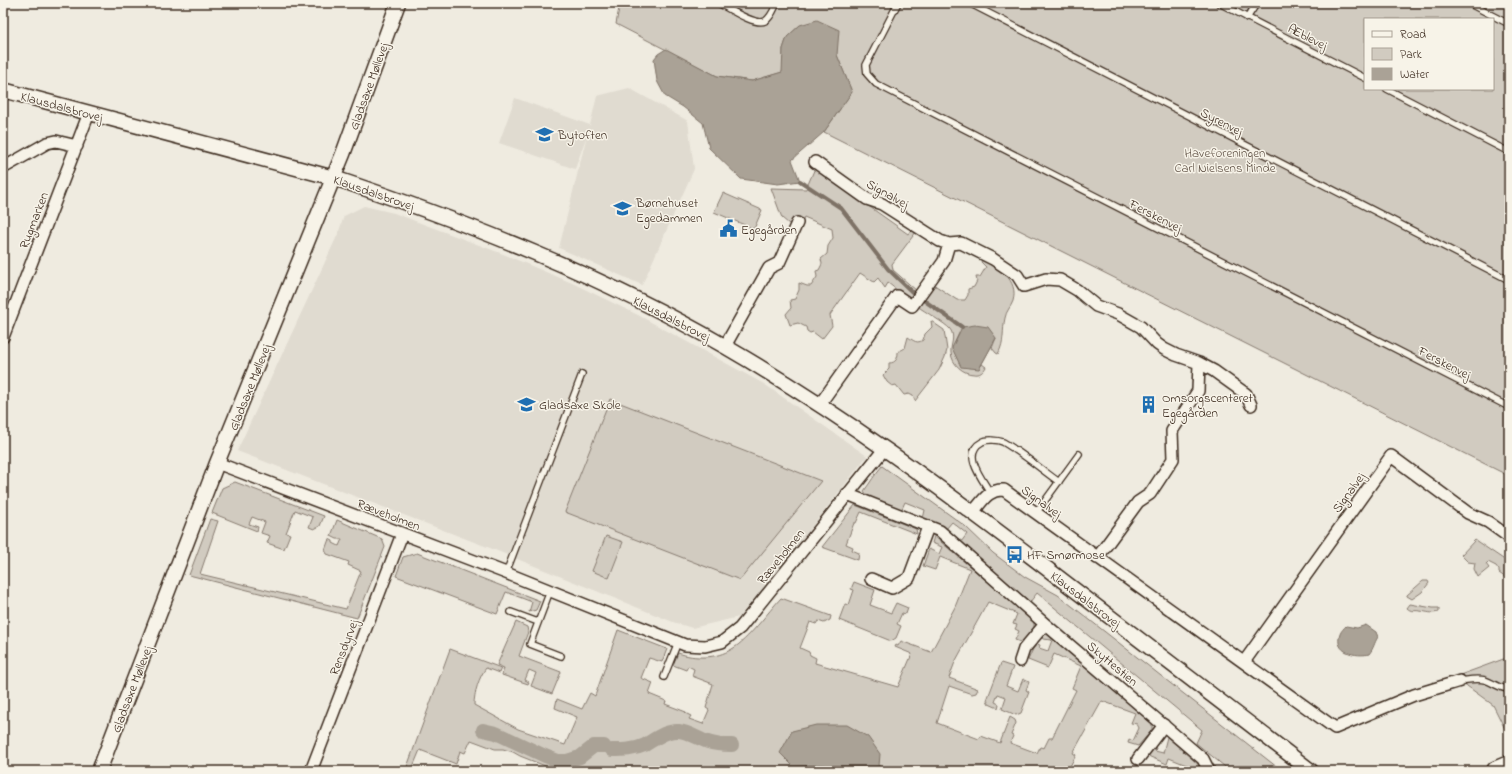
<svg xmlns="http://www.w3.org/2000/svg" width="1512" height="774" font-family="'Indie Flower',sans-serif">
<style>
.built{fill:#e0dbd0}
.green{fill:#d1cbc0;stroke:#867a6f;fill-rule:evenodd}
.water{fill:#aaa296;stroke:#7e7266}
.lines{fill:none;stroke-linecap:round;stroke-linejoin:round}
.stream{stroke:#7e7266;stroke-width:4}
.canal{stroke:#aaa296;stroke-width:14}
.service-casing{stroke:#3b2a1e;stroke-width:8}
.minor-casing{stroke:#3b2a1e;stroke-width:14}
.tertiary-casing{stroke:#3b2a1e;stroke-width:17}
.motorway-casing{stroke:#3b2a1e;stroke-width:23}
.service{stroke:#f7f3e8;stroke-width:5.5}
.minor{stroke:#f7f3e8;stroke-width:11}
.tertiary{stroke:#f7f3e8;stroke-width:14}
.motorway{stroke:#f7f3e8;stroke-width:20}
.labels{text-anchor:middle;stroke-width:3;stroke-linejoin:round;paint-order:stroke}
.street-label{font-size:13px;fill:#3b2a1e;stroke:#f7f3e8}
.poi-label{font-size:13px;fill:#3b2a1e;stroke:#f7f3e8;text-anchor:start}
.park-label{font-size:13px;fill:#605246;stroke:#f7f3e8}
</style>
<rect width="100%" height="100%" fill="#efebe0"/>
<filter id="ink" filterUnits="userSpaceOnUse"><feTurbulence type="fractalNoise" baseFrequency=".025" numOctaves="2"/><feDisplacementMap in="SourceGraphic" scale="8" xChannelSelector="R" yChannelSelector="G"/><feConvolveMatrix kernelMatrix="1 2 1 2 8 2 1 2 1" color-interpolation-filters="sRGB"/></filter>
<g filter="url(#ink)">
<!-- built -->
<path class="built" d="M629 88 688 121 694 169 642 285 559 248 587 135 575 169 499 143 515 98 590 125 597 96Z
M364 206 394 213 503 254 572 283 638 315 764 384 867 456 790 555 739 617 692 628 673 622 495 550 237 451 338 234 344 216Z"/>
<!-- green -->
<path class="green" d="M620 3H1509V476L824 132 852 92 837 55 800 25 787 37 783 49V72L752 81 717 76 616 24ZM1365 19H1493V89H1365Z
M815 168 908 234 912 229 916 232 892 264 893 270 917 291 911 301 888 283 885 288 878 278 874 282 860 273 830 315 832 326 822 339 813 332 810 333 807 331 806 327 798 323 790 325 786 314 791 308 790 300 795 299 799 290V283L807 286H811L817 277 816 271 819 270 822 264 821 259 827 254 828 246 833 238 832 229 804 217 801 223 793 221 789 224 782 218 771 188 806 189Z
M723 193 762 210 754 229 714 212Z
M983 258C998 268 1019 279 1013 301 1011 307 1006 311 1005 318 1002 331 1005 341 998 354L996 353 992 348 996 338 979 369 982 364 986 367C983 372 980 375 974 374 963 374 952 364 951 353 950 345 956 337 950 329 946 324 924 311 917 306L933 284 957 300H965L968 295V289L974 287 977 281 976 277H980L986 267 981 262Z
M931 321 944 330 947 350 945 357 939 370 915 401 913 396 909 394 904 395 896 385 892 386 887 382 883 375 889 369V363C896 363 898 358 898 352L905 348 908 337C914 341 917 344 923 340L925 334 932 327Z
M610 399 821 481 740 580 565 512Z
M882 466 965 526 993 553 1025 577 1058 595 1282 771H1230L1196 743 1202 730 1037 593 1030 602 961 542 967 534 952 522 946 529 923 519 925 510 905 502 901 511 869 498 864 491C870 483 875 474 882 466Z
M235 482 324 516 320 526 314 529 309 527 313 517 295 510 286 533 290 534 284 549 267 543 270 536 261 533 265 522 252 517 249 524 258 527 257 531 212 513 222 488Z
M855 505 916 529 917 534 861 512 856 523H854L846 544 853 547 852 550 859 553 858 560 822 547Z
M210 519 218 521 200 574 346 609 361 571 348 565 349 562 327 554 325 550 329 539 333 541V543L339 546 342 539H337L331 536 337 520 382 539 385 547 357 618 189 575Z
M606 536 623 542 609 578 592 571Z
M934 536 1034 621V628L1023 643 1015 640 1019 631 1015 629 1017 625 1013 624 1017 614 988 602 955 662 949 678 978 689 976 693 972 694 949 686 937 723 979 739 981 736 1000 743 1010 717 1015 720 1016 723 1011 735 1013 736 1010 743 1037 753 1040 747 1044 748 1049 738H1052L1076 690 1072 688 1081 666 1054 654 1048 668 1028 660 1033 649 1037 644 1040 645 1039 648 1048 651 1052 640 1043 639 1041 635 1049 634 1152 724V730L1138 746 1128 743 1129 739 1133 741 1139 728 1137 724 1131 723 1135 713 1102 701 1073 753 1076 755 1068 770 1063 769 1062 771H622L619 770 618 771H558L520 756 513 752 503 749H495L471 740 465 753 460 751 456 764 420 750 412 769 407 767 450 649 501 668 499 673 486 668C479 677 474 693 474 705L518 729 565 745 577 717 555 708 557 699 582 709 590 693 595 696 618 630 667 649 662 662 649 658 641 678 653 683 649 694 666 701 665 704 686 712 685 713 691 716 689 719 703 724 709 710 706 708 713 684 692 676 694 669 688 666 686 670 673 665 678 653C695 659 716 659 732 649 748 640 768 612 781 598L831 616 830 620 824 623 818 621 816 624 810 622 800 648 809 652 810 655 816 658 815 663 898 687 912 654 895 647 896 645 898 646 901 641 931 652 955 607 970 569 940 557 935 570 923 566 929 549 939 554 942 547 932 543Z
M1475 540 1509 563V580L1499 573V570L1496 566 1488 562 1486 564 1489 568 1478 577 1474 569 1475 563 1468 562 1461 555Z
M417 553 540 601 536 610 529 612 532 602 506 592 497 614 396 576 403 557Z
M1423 581H1428L1429 583 1422 592 1412 599 1407 596V595Z
M854 582 875 590 870 605 891 613 896 603 908 608 906 614 902 613 897 624 901 626 896 638 891 641 839 620 845 604 849 605 854 590 851 589Z
M1410 604 1433 608H1439V612C1431 614 1428 612 1420 611 1414 610 1411 612 1407 608Z
M516 622 527 627 528 632 519 656 561 672 552 694 531 686 536 673 529 670 525 680 529 682 528 684 502 675 504 668 497 665Z
M1509 657V737L1493 705 1467 686 1460 675Z
M1001 663 1013 667 1006 686 1018 691 1023 679 1029 682 1026 690 1029 692 1021 713 1016 715 1002 709 1006 697 998 694 995 702 999 704 998 708 989 704 987 700Z
M1167 737 1200 766 1204 771H1199V770L1169 758 1167 764 1148 756 1152 746 1156 748 1155 751 1163 753Z"/>
<!-- water -->
<path class="water" d="M817 20 839 30 837 55 852 92 824 132 792 160 800 181 778 184 741 179 709 148 703 123 683 107 665 96 657 81 654 59 658 54 666 49 717 76 752 81 782 72 783 49 787 37 800 25Z
M975 325 988 327 996 338 979 369 961 367 952 348 962 327Z
M1366 625 1376 632 1378 637C1374 643 1374 648 1369 654 1357 657 1333 653 1340 634 1341 631 1344 628 1346 626L1357 628Z
M816 725H847L868 737 880 754 879 766 867 771 822 765 793 766 780 753 792 731Z"/>
<g class="lines">
<!-- stream -->
<path class="stream" d="M800 181 841 208 888 269 912 292 962 327"/>
<!-- canal -->
<path class="canal" d="M483 730 496 733 545 756 558 761H567L580 757 594 746H604
M612 750C623 750 634 750 645 745 655 739 666 730 679 731 689 732 698 739 708 742 716 745 724 745 732 745"/>
<defs>
<path id="service" d="M718 3C728 8 755 26 765 21 771 18 774 9 777 3
M898 3 866 65 867 74 876 84 1509 407
M969 3 1509 280
M1219 3 1365 78
M1468 3 1509 24
M1247 18 1257 3
M1387 89 1509 152
M990 492C982 479 961 453 982 442 987 439 998 440 1003 442 1022 453 1041 469 1059 482
M1036 513 1079 454
M506 573 582 374
M550 591 530 644 561 656
M511 612 538 622
M664 677 678 642
M1460 681C1468 680 1477 678 1485 680 1494 683 1500 689 1509 689"/>
<path id="minor" d="M815 162 867 199 882 204 940 241 949 244 961 243 993 259 1017 275 1024 286 1046 279 1060 280 1077 290 1096 306 1118 314 1141 327 1157 344 1164 349 1176 355 1199 363 1214 371 1246 394 1251 405
M3 168 47 143 56 141 77 146
M3 337 89 113
M725 346 769 268 779 263 797 223
M820 404 897 296 912 306 944 261 949 244
M217 463 506 573 685 645 705 646 722 642 740 628 885 448
M847 494 940 531 1045 624 1203 759 1209 771
M973 512C982 502 988 489 1004 490L1335 728 1414 695 1460 681
M1097 558 1138 502 1150 494 1173 459 1172 431 1198 391 1199 363
M871 579 892 588 909 578 928 527
M1020 661 1024 649 1045 624
M1244 662 1391 456 1468 513 1488 522 1509 537
M1138 759 1164 725
M311 771 402 534"/>
<path id="tertiary" d="M3 90 334 178C469 223 603 276 726 347 842 414 948 493 1054 574 1139 640 1225 705 1311 771
M99 771 217 463 343 154 398 3"/>
<path id="motorway" d="M1497 771 1509 766"/>
</defs>
<!-- service casing -->
<use href="#service" class="service-casing"/>
<!-- minor casing -->
<use href="#minor" class="minor-casing"/>
<!-- tertiary casing -->
<use href="#tertiary" class="tertiary-casing"/>
<!-- motorway casing -->
<use href="#motorway" class="motorway-casing"/>
<!-- service -->
<use href="#service" class="service"/>
<!-- minor -->
<use href="#minor" class="minor"/>
<!-- tertiary -->
<use href="#tertiary" class="tertiary"/>
<!-- motorway -->
<use href="#motorway" class="motorway"/>
</g>
</g>
<!-- icons -->
<defs>
<symbol id="school-bare" viewBox="-9 -9 18 18"><path d="M0-5L7-2L0 1L-7-2ZM-4 1L0 2.5L4 1V4Q0 6-4 4Z" fill="#1f6fb2" stroke="#f7f3e8" stroke-width="2.5" paint-order="stroke"/></symbol>
<symbol id="civic-bare" viewBox="-9 -9 18 18"><path d="M-.6-6.5H3V-4.5H.6V-3L4-1V1h2V6H-6V1h2V-1L-.6-3ZM-1.2 2.5V6h2.4V2.5Z" fill="#1f6fb2" stroke="#f7f3e8" stroke-width="2.5" paint-order="stroke"/></symbol>
<symbol id="building-bare" viewBox="-9 -9 18 18"><path d="M-4-6H4V6H1V3H-1V6H-4ZM-2.5-4.3h1.7v1.8h-1.7ZM.8-4.3h1.7v1.8H.8ZM-2.5-1h1.7V.8h-1.7ZM.8-1h1.7V.8H.8Z" fill="#1f6fb2" stroke="#f7f3e8" stroke-width="2.5" paint-order="stroke"/></symbol>
<symbol id="bus-bare" viewBox="-9 -9 18 18"><path d="M-5-6H5V4H4V6H2V4H-2V6H-4V4H-5ZM-3.5-4V0h7V-4ZM-3.5 1.2v1.5H-2V1.2ZM2 1.2v1.5H3.5V1.2Z" fill="#1f6fb2" stroke="#f7f3e8" stroke-width="2.5" paint-order="stroke"/></symbol>
</defs>
<g fill-rule="evenodd">
<use href="#school-bare" x="532" y="122" width="25" height="25"/>
<use href="#school-bare" x="610" y="196" width="25" height="25"/>
<use href="#civic-bare" x="716" y="216" width="25" height="25"/>
<use href="#school-bare" x="514" y="392" width="25" height="25"/>
<use href="#building-bare" x="1136" y="392" width="25" height="25"/>
<use href="#bus-bare" x="1002" y="542" width="25" height="25"/>
</g>
<g class="labels">
<!-- street labels -->
<g class="street-label">
<text transform="translate(1308 36) rotate(27)" y="5">Æblevej</text>
<text transform="translate(368 86) rotate(-70)" y="5">Gladsaxe Møllevej</text>
<text transform="translate(62 106) rotate(15)" y="5">Klausdalsbrovej</text>
<text transform="translate(1222 121) rotate(27)" y="5">Syrenvej</text>
<text transform="translate(374 192) rotate(19)" y="5">Klausdalsbrovej</text>
<text transform="translate(888 193) rotate(29)" y="5">Signalvej</text>
<text transform="translate(1156 215) rotate(27)" y="5">Ferskenvej</text>
<text transform="translate(33 220) rotate(-69)" y="5">Rugmarken</text>
<text transform="translate(672 318) rotate(27)" y="5">Klausdalsbrovej</text>
<text transform="translate(1445 362) rotate(27)" y="5">Ferskenvej</text>
<text transform="translate(249 387) rotate(-68)" y="5">Gladsaxe Møllevej</text>
<text transform="translate(1348 492) rotate(-54)" y="5">Signalvej</text>
<text transform="translate(1042 501) rotate(36)" y="5">Signalvej</text>
<text transform="translate(389 514) rotate(21)" y="5">Ræveholmen</text>
<text transform="translate(780 556) rotate(-51)" y="5">Ræveholmen</text>
<text transform="translate(1086 599) rotate(37)" y="5">Klausdalsbrovej</text>
<text transform="translate(343 647) rotate(-69)" y="5">Rensdyrvej</text>
<text transform="translate(1113 663) rotate(40)" y="5">Skyttestien</text>
<text transform="translate(131 689) rotate(-69)" y="5">Gladsaxe Møllevej</text>
</g>
<!-- poi labels -->
<g class="poi-label">
<text x="558" y="139">Bytoften</text>
<text x="636" y="207">Børnehuset<tspan x="636" dy="15">Egedammen</tspan></text>
<text x="741" y="234">Egegården</text>
<text x="1162" y="402">Omsorgscenteret<tspan x="1162" dy="15">Egegården</tspan></text>
<text x="539" y="409">Gladsaxe Skole</text>
<text x="1027" y="559">HF Smørmose</text>
</g>
<!-- park labels -->
<g class="park-label">
<text x="1225" y="157">Haveforeningen<tspan x="1225" dy="15">Carl Nielsens Minde</tspan></text>
</g>
</g>
<!-- margin -->
<rect width="1512" height="774" fill="none" stroke="#f7f3e8" stroke-width="16"/>
<rect x="8" y="8" width="1496" height="758" fill="none" stroke="#3b2a1e" stroke-width="1.5" filter="url(#ink)"/>
<!-- legend -->
<rect x="1364" y="18" width="130" height="72" fill="#f7f3e8" stroke="#aca397"/>
<rect x="1372" y="31" width="20" height="6" fill="#f7f3e8" stroke="#aca397"/>
<text x="1400" y="38" font-size="12" fill="#3b2a1e">Road</text>
<rect x="1372" y="48" width="20" height="12" fill="#d1cbc0" stroke="#aca397"/>
<text x="1400" y="58" font-size="12" fill="#3b2a1e">Park</text>
<rect x="1372" y="68" width="20" height="12" fill="#aaa296" stroke="#aca397"/>
<text x="1400" y="78" font-size="12" fill="#3b2a1e">Water</text>
</svg>
